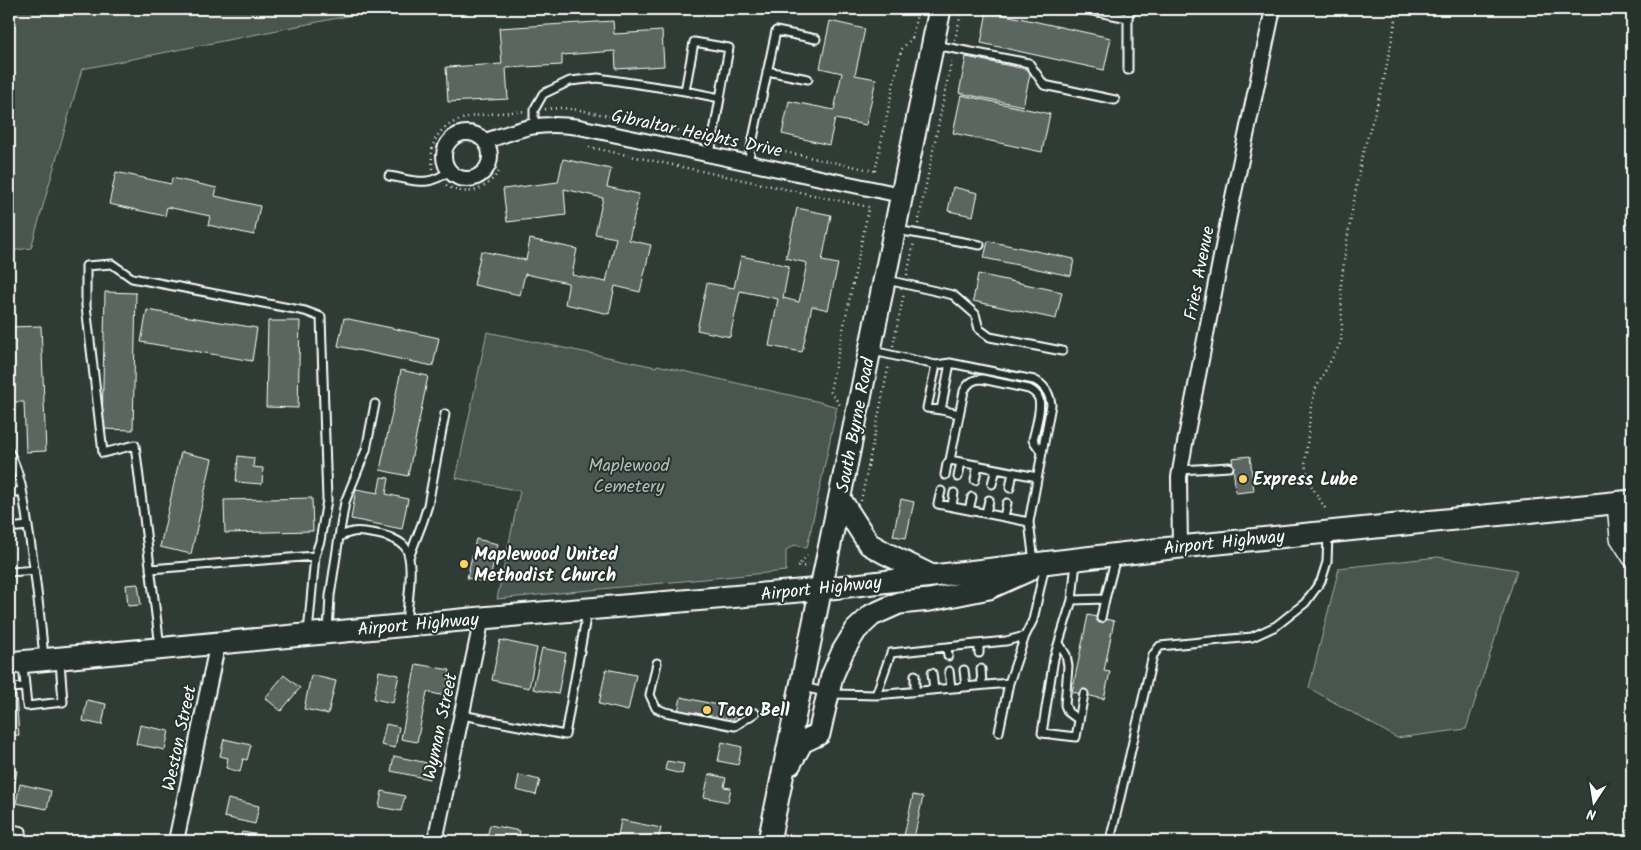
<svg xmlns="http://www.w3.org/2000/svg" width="1641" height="850" font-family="Kalam,sans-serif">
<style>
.green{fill:#4a544f;stroke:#a4aaa7}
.building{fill:#5b6661;stroke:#fff}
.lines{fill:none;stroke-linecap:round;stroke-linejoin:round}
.lane-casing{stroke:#fff;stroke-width:11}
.street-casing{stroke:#fff;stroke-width:18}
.secondary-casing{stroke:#fff;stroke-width:22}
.primary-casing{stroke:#fff;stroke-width:25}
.path{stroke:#fff;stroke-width:2.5;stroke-dasharray:1 4;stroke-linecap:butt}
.lane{stroke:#26332d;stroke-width:7}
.street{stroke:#26332d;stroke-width:14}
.secondary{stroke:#26332d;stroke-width:19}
.primary{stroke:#26332d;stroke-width:21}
.poi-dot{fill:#ffd166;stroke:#26332d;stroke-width:2}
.labels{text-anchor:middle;stroke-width:4;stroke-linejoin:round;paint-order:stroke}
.street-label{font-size:18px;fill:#fff;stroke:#26332d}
.park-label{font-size:18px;fill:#b7bbb9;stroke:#26332d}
.poi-label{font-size:18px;font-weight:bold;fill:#fff;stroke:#26332d;text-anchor:start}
</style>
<rect width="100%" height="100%" fill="#2f3b35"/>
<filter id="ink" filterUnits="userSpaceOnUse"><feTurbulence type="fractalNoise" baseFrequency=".02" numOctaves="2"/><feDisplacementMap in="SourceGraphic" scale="10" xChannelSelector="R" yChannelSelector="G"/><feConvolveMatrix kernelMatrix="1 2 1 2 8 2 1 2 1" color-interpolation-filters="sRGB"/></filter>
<g filter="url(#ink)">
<!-- green -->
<path class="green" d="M9 9H383L82 69 31 248 9 251Z
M487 332 656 367 657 365 820 402 837 407 807 548 795 545 786 550V571L497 599 520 491 456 478Z
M1438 557 1517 570 1466 729 1397 738 1309 688 1339 568Z"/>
<!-- building -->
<path class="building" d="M816 9H840L838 16 815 11Z
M987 11 1111 38 1104 70 981 43Z
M613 21 614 34 662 31 664 66 616 69 615 51 562 55V65L506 68 508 99 448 102 446 67 502 64 499 28Z
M830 21 865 29 855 75 876 79 866 125 835 119 829 145 782 134 789 101 834 110 842 73 820 68Z
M966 57 1031 70 1023 106 959 93Z
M961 95 1050 114 1042 152 953 133Z
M563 159 611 169 607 187 639 194 629 240 651 245 640 292 615 286 609 314 565 304 568 287V283L525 274 520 295 474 285 481 251 526 260 530 239 577 249 572 275 606 282 616 238 595 234 603 198 564 189 566 215 507 222 503 189 558 182Z
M116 172 171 184 172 178 217 188 215 196 260 206 254 235 208 225 210 216 167 207 165 216 109 204Z
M953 187 978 193 973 216 948 211Z
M797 208 831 215 822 261 838 264 828 310 812 306 802 352 769 346 778 299 740 291 730 337 697 330 707 283 734 288 741 256 789 266 783 298 799 302 807 263 786 258Z
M988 241 1074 259 1071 276 984 258Z
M978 274 1062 292 1056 319 973 301Z
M105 292 136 293 133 430 102 429Z
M147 310 257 328 252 361 141 342Z
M344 318 439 338 433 366 338 346Z
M268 321H300L298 408 266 407Z
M41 326 46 451 26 452 24 402H12V391H9V327Z
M401 370 428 376 408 476 380 470Z
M181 452 212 459 191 554 160 547Z
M238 456 254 458 253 467 263 468 262 484 236 482Z
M1250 456 1254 491 1236 493 1232 458Z
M381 477 389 478 386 494 408 499 402 529 351 519 356 489 378 493Z
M312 498 313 531 225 533 224 500Z
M901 499 914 502 906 538 893 536Z
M476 539 498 544 489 583 467 578Z
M138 584 141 605 128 606 126 585Z
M1088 615 1114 621 1104 671 1110 672 1104 699 1072 692Z
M500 640 537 648 529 688 492 680Z
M542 648 566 653 558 694 533 689Z
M416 664 450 670 445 696 427 692 417 742 401 739Z
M606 669 636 675 628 711 599 704Z
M379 671 399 675 393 703 374 699Z
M284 675 300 688 281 711 265 698Z
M311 675 336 681 328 714 304 709Z
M16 695 19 735 9 736V696Z
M681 697 736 709 733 723 678 712Z
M87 700 106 704 102 725 83 721Z
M386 724 399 727 395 748 381 745Z
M140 725 169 731 165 750 136 744Z
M224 739 251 745 247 760 243 759 240 772 226 768 228 758 220 756Z
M722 742 742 747 738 765 718 761Z
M394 756 432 764 429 779 391 771Z
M667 761 684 764 682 774 665 770Z
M9 769 17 771 14 787 9 786Z
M709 774 726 778 724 787 731 788 728 802 704 797Z
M519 775 540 780 536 795 516 790Z
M20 784 51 791 47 809 16 803Z
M382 791 405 796 401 811 379 807Z
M913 795 923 797 914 838 904 836Z
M228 799 259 806 255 824 224 817Z
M621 820 661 828 658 841H617Z
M490 825 520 831 518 840 525 841H486Z
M242 832 260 835 259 841H240Z"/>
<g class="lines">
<defs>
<path id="lane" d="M1083 9 1128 18 1130 9
M1128 18V70
M935 45 1029 63 1044 85 1115 100
M767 71 808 79
M685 91 694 42 729 48 710 154
M534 125V110L543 94 570 81 598 78 685 91 720 98
M748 162 776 31 816 39
M389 176C414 180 427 188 449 171
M897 230 980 245
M887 280 953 295 975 314 979 329 990 337 1062 351
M873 351 936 365 927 408 941 410 950 363
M936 365 950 363 1034 380C1044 384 1050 394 1051 405L1029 522 1034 562
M941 410 959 414
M9 452C22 476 24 501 28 527 35 570 40 614 44 658
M950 460 1037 477
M1181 470 1229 467
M945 475 947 464 950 460 964 391C968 383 973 379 982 379L1029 389C1033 391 1036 393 1038 397 1043 405 1035 430 1033 440L1042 453
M958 477 961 462
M975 480 978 465
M992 484 996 469
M1010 488 1013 472
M941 491 938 504 1029 522
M9 493 22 491
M952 506 954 493
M969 510 972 497
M986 513 989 500
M1004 517 1007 503
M9 528 28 526
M339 537 345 502 366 450 375 404
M410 555 423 521 428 505 445 414
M1076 562 1072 600 1105 599 1116 557
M150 569 315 556 320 541 327 500 321 317 305 311 132 278 112 264 86 266V306L103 453 135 445 160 647
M9 572 35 570
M1072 600 1054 658 1042 733 1076 737 1084 694
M1101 618 1105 599
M328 631 330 596 339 537C354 529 361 531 377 534 384 535 396 539 402 544 417 554 407 606 406 623
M308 633 315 556
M1059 643 1066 655 1068 666 1065 705 1068 712 1079 720
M979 644V653
M948 656 947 647 1006 641 1025 636 1033 620 1045 565
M657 663 650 695 656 708 665 712 735 726 755 713
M23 665 27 706 63 702 60 661
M981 669 982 685
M964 670 966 687
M949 671 951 688
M932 673 934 690
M915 675V691
M803 687 834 694 876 695 1009 683
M9 688 25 687
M876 695 891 653 947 647
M462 715 565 735 587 612
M999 732 1009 683 1025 636
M9 828 22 831 20 841
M1110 841 1153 655 1160 646 1252 637 1276 626 1305 603 1321 581 1327 562 1328 535"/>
<path id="street" d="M444 156a23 23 0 1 1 46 0a23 23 0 1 1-46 0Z
M486 141C522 128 540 121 579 127L901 195
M1180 547 1179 477 1187 432 1229 216 1273 9
M176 841 218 642
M435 841 482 618"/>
<path id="secondary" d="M1617 503 1620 538 1632 557"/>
<path id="primary" d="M840 499 869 544 885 553 932 576
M9 663 482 618 822 589 1180 547 1632 501
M790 764 802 742 819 734 832 676 843 651 856 630 872 615 899 603 930 600 989 588 1029 570
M769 841 940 9"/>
</defs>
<!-- lane casing -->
<use href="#lane" class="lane-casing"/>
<!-- street casing -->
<use href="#street" class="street-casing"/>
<!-- secondary casing -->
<use href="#secondary" class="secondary-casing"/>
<!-- primary casing -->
<use href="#primary" class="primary-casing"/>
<!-- path -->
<path class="path" d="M955 40 962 9
M545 109 562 108 580 110 705 136
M722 139 741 143
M589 147 869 207 830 391 840 405 839 407
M761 147 875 171
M433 169C422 111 486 115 525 111
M875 171 901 50 912 38 918 9
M446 185C468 199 487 189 500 170
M918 224 952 58
M907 275 914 242
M893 346 904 293
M861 501 889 364
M1325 508 1311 485 1305 465 1311 407 1316 388 1341 342 1342 328 1341 285 1346 246 1361 160 1383 84 1398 9
M809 565 801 567 798 566 810 552"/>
<!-- lane -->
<use href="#lane" class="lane"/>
<!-- street -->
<use href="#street" class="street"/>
<!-- secondary -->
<use href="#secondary" class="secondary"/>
<!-- primary -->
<use href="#primary" class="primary"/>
</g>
</g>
<!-- markers -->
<g class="poi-dot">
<circle cx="1243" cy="479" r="5"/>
<circle cx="464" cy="564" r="5"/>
<circle cx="707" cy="710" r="5"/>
</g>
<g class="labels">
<!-- street labels -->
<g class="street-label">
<text transform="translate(697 133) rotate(12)" y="6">Gibraltar Heights Drive</text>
<text transform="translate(1199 273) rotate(-79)" y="6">Fries Avenue</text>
<text transform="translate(855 425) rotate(-79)" y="6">South Byrne Road</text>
<text transform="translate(1224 542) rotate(-6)" y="6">Airport Highway</text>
<text transform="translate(821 588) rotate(-6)" y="6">Airport Highway</text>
<text transform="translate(418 624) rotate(-5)" y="6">Airport Highway</text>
<text transform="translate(440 726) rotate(-78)" y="6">Wyman Street</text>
<text transform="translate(179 738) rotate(-78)" y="6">Weston Street</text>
</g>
<!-- park labels -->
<g class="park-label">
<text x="629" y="471">Maplewood<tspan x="629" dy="21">Cemetery</tspan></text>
</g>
<!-- poi labels -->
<g class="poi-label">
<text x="1253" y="485">Express Lube</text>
<text x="474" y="560">Maplewood United<tspan x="474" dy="21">Methodist Church</tspan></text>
<text x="717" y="716">Taco Bell</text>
</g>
</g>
<!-- margin -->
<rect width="1641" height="850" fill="none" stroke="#26332d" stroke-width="30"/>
<rect x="15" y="15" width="1611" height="820" fill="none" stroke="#fff" stroke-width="2" filter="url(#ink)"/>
<!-- north arrow -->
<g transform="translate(1594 802) rotate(192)" stroke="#26332d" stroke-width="4" paint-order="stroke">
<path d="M0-4L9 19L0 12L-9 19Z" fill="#ffffff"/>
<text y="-8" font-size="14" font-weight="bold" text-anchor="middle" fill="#ffffff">N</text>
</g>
</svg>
